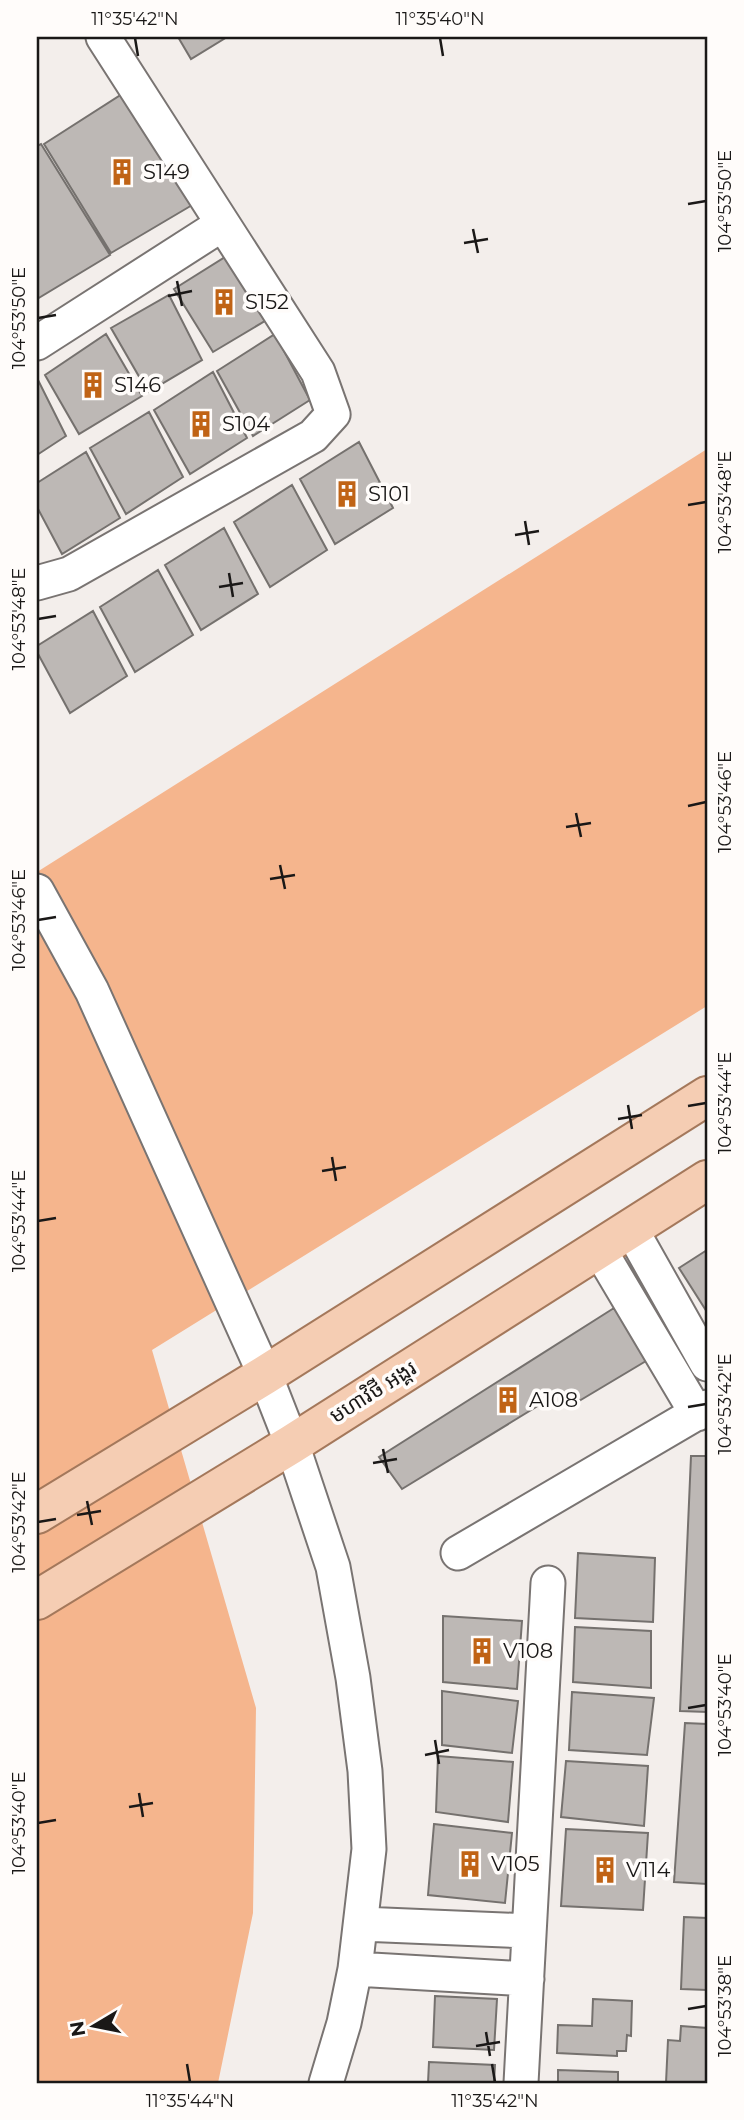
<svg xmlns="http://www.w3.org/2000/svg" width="744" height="2120" font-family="Montserrat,'Noto Sans Khmer',sans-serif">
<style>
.green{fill:#f5b58d}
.building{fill:#bdb8b5;stroke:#75716e;stroke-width:2}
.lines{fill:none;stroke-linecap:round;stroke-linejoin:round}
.minor-casing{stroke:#797472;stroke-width:37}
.major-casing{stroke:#a4785b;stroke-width:42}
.minor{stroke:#fff;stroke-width:33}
.major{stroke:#f5cdb3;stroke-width:38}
.ticks{fill:none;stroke:#1a1817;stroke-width:2.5}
.labels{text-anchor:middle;stroke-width:7;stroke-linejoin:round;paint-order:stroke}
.poi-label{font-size:21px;fill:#1a1817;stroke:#fffcfa;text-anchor:start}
.street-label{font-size:21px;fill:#1a1817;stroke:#fffcfa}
.neatline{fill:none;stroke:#1a1817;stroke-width:2.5}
.ticks-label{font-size:18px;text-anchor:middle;fill:#1a1817}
</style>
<rect width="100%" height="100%" fill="#f3eeeb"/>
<!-- green -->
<path class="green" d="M707 449V1006L152 1350 256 1708 253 1913 218 2083H37V872Z"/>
<!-- building -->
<path class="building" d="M178 37H227L191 59Z
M130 89 199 201 111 253 44 144Z
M41 144 110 255 37 299V146Z
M233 252 275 315 213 352 174 289Z
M169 295 202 360 148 392 111 328Z
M106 334 142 396 79 434 45 375Z
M275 334 310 400 253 436 217 371Z
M213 372 247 438 190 474 154 410Z
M37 378 66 436 37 455Z
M149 412 183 477 126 514 90 448Z
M359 442 393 508 335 544 300 479Z
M86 452 120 518 62 554 37 507V483Z
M292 485 327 550 270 587 234 522Z
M224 528 258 594 201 630 165 565Z
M158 570 193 635 135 672 100 607Z
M93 611 127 676 70 713 37 652V646Z
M707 1250V1312L679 1268Z
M614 1308 651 1358 569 1407 559 1393 402 1489 379 1457Z
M691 1456H707V1712L680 1711Z
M578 1553 655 1558 653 1622 575 1618Z
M443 1616 522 1621 517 1689 443 1682Z
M575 1627 651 1631V1688L573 1682Z
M442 1691 518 1701 512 1753 442 1745Z
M572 1692 654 1698 647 1755 569 1750Z
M685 1723 707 1724V1884L674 1882Z
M438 1756 513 1762 508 1822 436 1812Z
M566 1761 648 1766 644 1826 561 1817Z
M434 1824 512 1833 505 1903 428 1895Z
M566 1829 648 1833 643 1910 561 1906Z
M684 1917 707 1918V1990L681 1989Z
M435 1996 497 1999 494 2050 433 2047Z
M593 1999 632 2001 631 2036 627 2035 626 2051H617V2056L557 2053 558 2025 592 2026Z
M681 2026 707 2028V2083H666L668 2040 680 2041Z
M429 2062 495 2065 494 2083H428Z
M558 2070 618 2072V2083H558Z"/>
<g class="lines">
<defs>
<path id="minor" d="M37 343 221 225
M37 583 69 574 313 436 333 414 318 372 103 37
M37 891 92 991 265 1375 292 1444 333 1567 353 1678 365 1771 369 1849 355 1969 344 2023 326 2083
M631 1229 707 1364
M599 1249 697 1414
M458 1553 707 1407
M361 1924 529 1931
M355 1969 527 1979
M521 2083 548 1583"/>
<path id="major" d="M37 1514 265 1375 707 1096
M37 1600 292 1444 707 1180"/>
</defs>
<!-- minor casing -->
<use href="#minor" class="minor-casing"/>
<!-- major casing -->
<use href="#major" class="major-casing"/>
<!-- minor -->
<use href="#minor" class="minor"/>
<!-- major -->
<use href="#major" class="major"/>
</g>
<!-- ticks -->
<path class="ticks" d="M135 38 138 56M440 38 443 56M688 204 706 201M473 229 478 253M464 243 488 239M177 281 182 306M168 296 192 291M38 318 56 315M688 505 706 502M525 521 529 545M515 535 539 531M229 573 233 597M219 587 243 583M38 619 56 616M688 806 706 802M576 813 581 837M566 827 591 823M280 865 285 889M270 879 295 875M38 920 56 917M628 1105 632 1129M688 1106 706 1103M618 1119 642 1115M332 1157 336 1181M322 1171 346 1167M38 1221 56 1218M688 1407 706 1404M383 1449 388 1473M373 1463 397 1459M87 1501 92 1525M77 1515 101 1511M38 1522 56 1519M688 1708 706 1705M435 1740 439 1764M425 1755 449 1750M139 1793 143 1817M129 1807 153 1803M38 1823 56 1820M688 2009 706 2006M486 2032 490 2056M476 2046 500 2042M187 2064 190 2082M492 2064 495 2082"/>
<!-- icons -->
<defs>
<symbol id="building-bare" viewBox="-9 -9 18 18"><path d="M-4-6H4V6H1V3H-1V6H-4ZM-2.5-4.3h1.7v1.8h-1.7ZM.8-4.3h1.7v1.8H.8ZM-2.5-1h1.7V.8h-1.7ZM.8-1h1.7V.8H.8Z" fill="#c06315" stroke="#fffcfa" stroke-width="2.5" paint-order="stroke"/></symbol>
</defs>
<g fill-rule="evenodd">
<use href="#building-bare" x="103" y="153" width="38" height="38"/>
<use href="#building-bare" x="205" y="283" width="38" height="38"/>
<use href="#building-bare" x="74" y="366" width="38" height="38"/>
<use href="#building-bare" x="182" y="405" width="38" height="38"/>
<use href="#building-bare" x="328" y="475" width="38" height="38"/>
<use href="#building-bare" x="489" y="1381" width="38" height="38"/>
<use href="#building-bare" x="463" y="1632" width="38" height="38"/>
<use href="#building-bare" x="451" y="1845" width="38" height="38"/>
<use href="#building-bare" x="586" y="1851" width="38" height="38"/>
</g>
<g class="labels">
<!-- poi labels -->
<g class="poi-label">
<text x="143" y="179">S149</text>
<text x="245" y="309">S152</text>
<text x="114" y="392">S146</text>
<text x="222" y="431">S104</text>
<text x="368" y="501">S101</text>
<text x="529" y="1407">A108</text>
<text x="503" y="1658">V108</text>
<text x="491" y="1871">V105</text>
<text x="626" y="1877">V114</text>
</g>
<!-- street labels -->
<g class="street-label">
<text transform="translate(373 1392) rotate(-32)" y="7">មហាវិថី អង្គរ</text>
</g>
</g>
<!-- border -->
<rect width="744" height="2120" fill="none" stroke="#fffcfa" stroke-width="77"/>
<!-- north arrow -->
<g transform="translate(94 2026) rotate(260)" stroke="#fffcfa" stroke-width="5" paint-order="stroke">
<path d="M0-5L12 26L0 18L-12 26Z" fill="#1a1817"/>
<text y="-10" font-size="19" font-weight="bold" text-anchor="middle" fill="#1a1817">N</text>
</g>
<rect x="38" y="38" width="668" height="2044" class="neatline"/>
<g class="ticks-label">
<text x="135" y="25">11°35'42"N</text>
<text x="440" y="25">11°35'40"N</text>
<text transform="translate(725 201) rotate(-90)" y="6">104°53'50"E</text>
<text transform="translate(19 318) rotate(-90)" y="6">104°53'50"E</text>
<text transform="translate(725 502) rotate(-90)" y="6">104°53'48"E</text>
<text transform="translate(19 619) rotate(-90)" y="6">104°53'48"E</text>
<text transform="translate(725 802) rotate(-90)" y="6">104°53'46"E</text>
<text transform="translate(19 920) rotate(-90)" y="6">104°53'46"E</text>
<text transform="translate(725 1103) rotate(-90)" y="6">104°53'44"E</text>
<text transform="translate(19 1221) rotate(-90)" y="6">104°53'44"E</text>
<text transform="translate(725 1404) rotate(-90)" y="6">104°53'42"E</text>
<text transform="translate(19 1522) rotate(-90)" y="6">104°53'42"E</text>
<text transform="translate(725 1705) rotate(-90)" y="6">104°53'40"E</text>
<text transform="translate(19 1823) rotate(-90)" y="6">104°53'40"E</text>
<text transform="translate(725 2006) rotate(-90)" y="6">104°53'38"E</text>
<text x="190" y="2107">11°35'44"N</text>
<text x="495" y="2107">11°35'42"N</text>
</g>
</svg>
